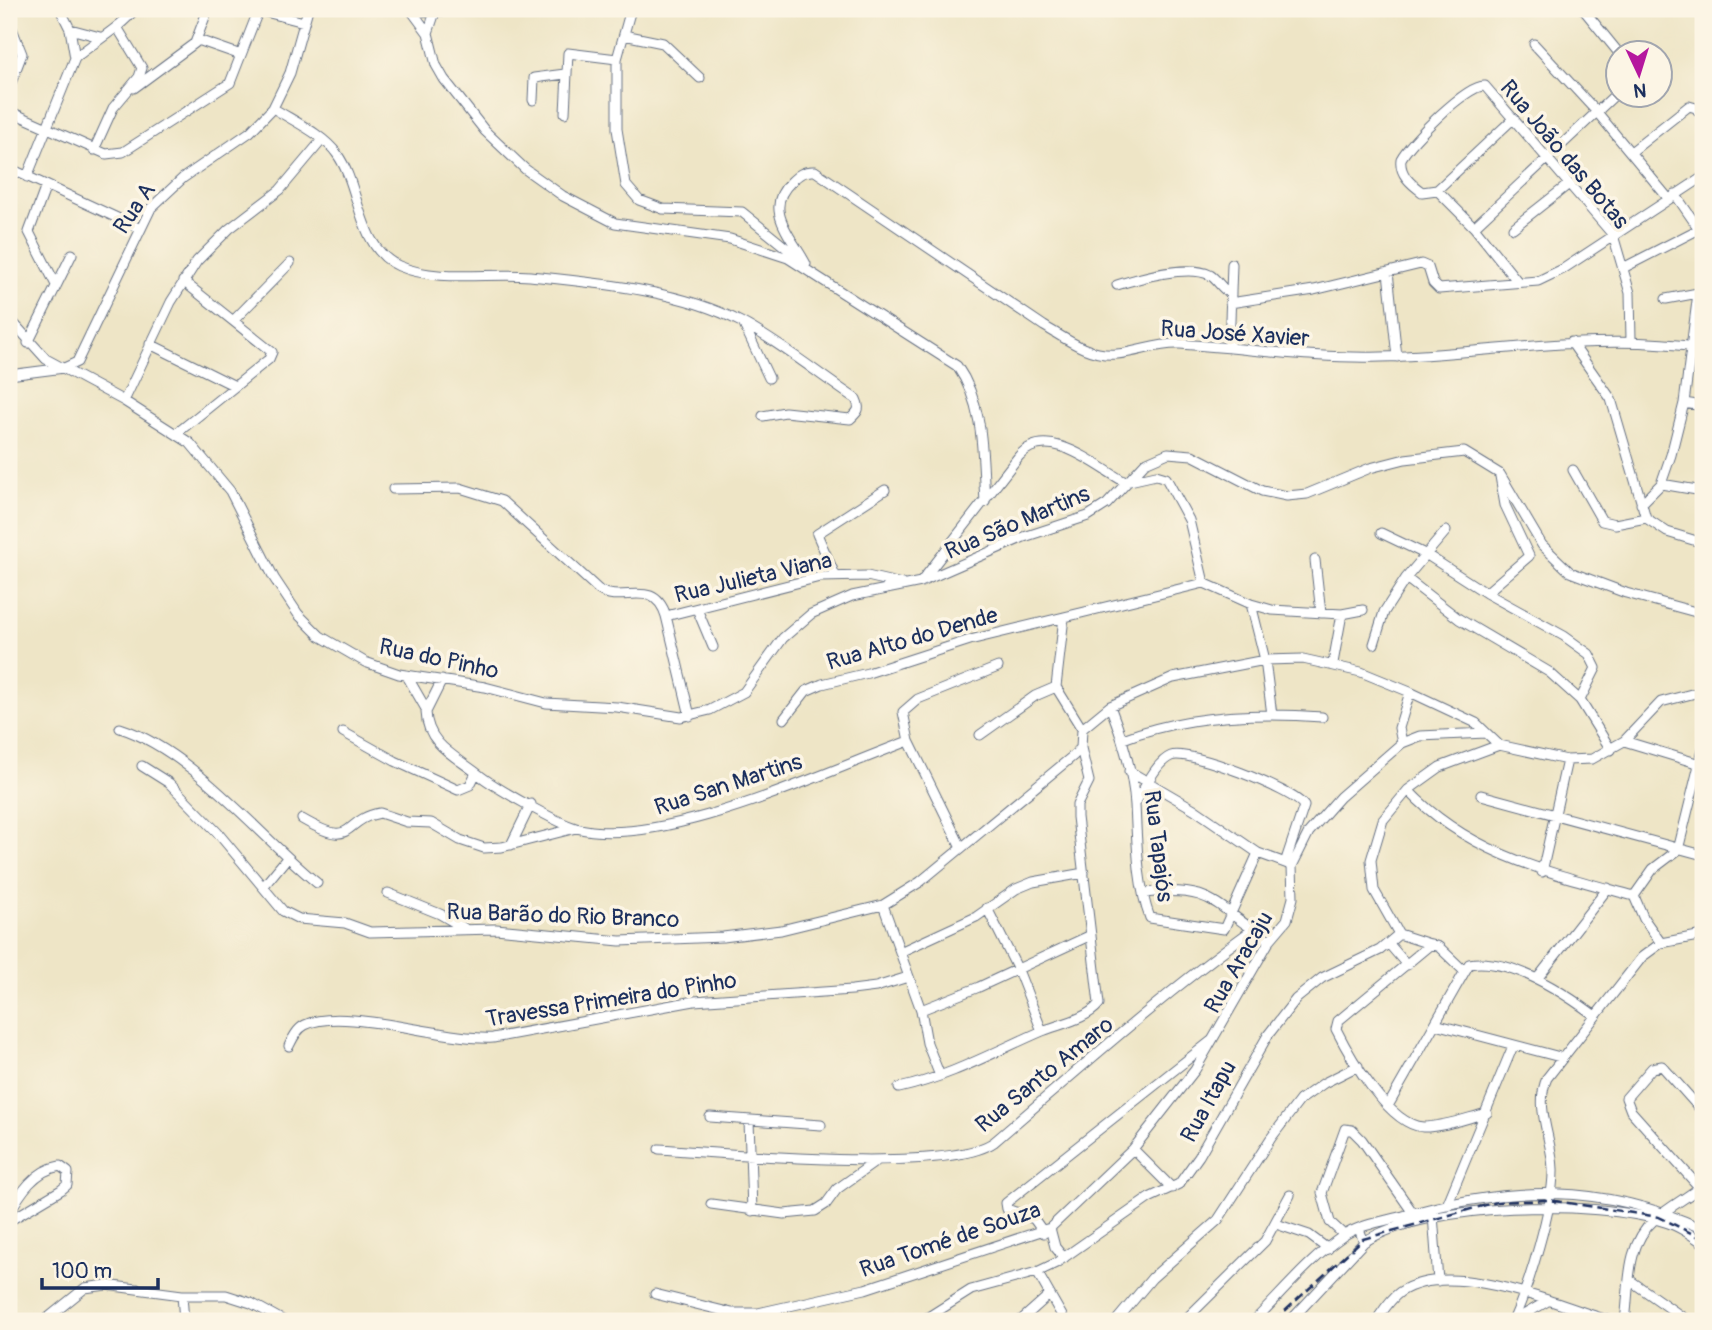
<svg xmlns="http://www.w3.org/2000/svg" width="1712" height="1330" font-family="Pangolin,sans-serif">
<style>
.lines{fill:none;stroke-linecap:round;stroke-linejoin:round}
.minor-casing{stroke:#656f82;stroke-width:11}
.minor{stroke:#fff;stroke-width:9}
.rail{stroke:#1b2f5e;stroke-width:2.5;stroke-dasharray:10 5;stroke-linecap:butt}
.labels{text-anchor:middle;stroke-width:7;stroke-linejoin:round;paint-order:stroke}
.street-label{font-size:23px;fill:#1b2f5e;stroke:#fcf5e5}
</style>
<rect width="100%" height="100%" fill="#fcf5e5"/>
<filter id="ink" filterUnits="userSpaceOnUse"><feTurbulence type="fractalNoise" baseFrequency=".0143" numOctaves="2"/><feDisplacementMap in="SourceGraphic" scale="14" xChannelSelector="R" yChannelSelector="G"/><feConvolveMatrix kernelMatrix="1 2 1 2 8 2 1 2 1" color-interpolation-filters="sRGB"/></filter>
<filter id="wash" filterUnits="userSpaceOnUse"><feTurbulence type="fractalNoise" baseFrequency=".00686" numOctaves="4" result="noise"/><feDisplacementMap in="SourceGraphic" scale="28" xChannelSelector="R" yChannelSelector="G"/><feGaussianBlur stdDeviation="1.57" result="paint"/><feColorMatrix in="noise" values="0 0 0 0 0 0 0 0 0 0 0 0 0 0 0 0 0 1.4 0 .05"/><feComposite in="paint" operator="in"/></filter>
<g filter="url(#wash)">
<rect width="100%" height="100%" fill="#eee5c6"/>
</g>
<g filter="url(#ink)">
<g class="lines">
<defs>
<path id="minor" d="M436 9 428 33 436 65 444 79 485 131 525 169 563 196 615 223 730 239 788 258 957 366C985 406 982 455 985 502
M631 9 617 59V129L626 185 639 200 663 209 742 212 801 260
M1583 9 1618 52
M1701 9 1703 13
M258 10 304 22
M411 10 428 33
M413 12 481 9
M9 21 22 54 9 88
M70 29 100 37
M624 35 663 43 700 78
M198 40 241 55
M1534 44 1596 111 1668 198
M75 58C95 41 119 29 135 9
M134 88 195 43 208 9
M533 100 534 78 565 74
M273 108C293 121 323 134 337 154 361 187 357 248 399 266 439 283 489 272 530 276 598 283 680 290 741 322 781 343 818 374 856 399 861 409 858 412 850 419L785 412 763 416
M9 111 106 154 123 152 230 83 259 9
M565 113 568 53 617 59
M1514 118 1437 190 1474 227 1518 282
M94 150 113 108 139 77 142 68 117 27
M1631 152 1689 106 1696 108 1703 117
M9 168 139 228
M27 177 75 58 70 29 60 9
M46 186 29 232 56 285
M1437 190 1422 192C1411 184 1399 174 1401 159 1410 142 1467 84 1485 86L1613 235 1630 293 1631 340
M1675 194 1699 229
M1474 227 1618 92
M1513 228 1569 184
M806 264C792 237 762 209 791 182 798 175 804 170 815 171L1044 326C1066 339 1090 357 1117 354 1139 352 1157 343 1180 344 1247 348 1313 359 1381 357 1489 354 1594 332 1703 348
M1625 267 1703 227
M1388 272 1397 357
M1117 285C1139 278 1189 264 1210 275 1218 280 1221 289 1231 294
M1666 299 1698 293
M1230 303 1314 290 1421 264 1428 267 1433 283 1439 289 1538 281 1563 269 1703 177
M9 318 46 359 124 401 190 443 230 491 274 578 298 614 320 636 365 662 399 674 485 687 546 703 617 707 681 717 710 710 744 692 783 638 811 614 852 596 921 582 1024 537 1088 516 1107 504 1145 463 1168 453 1192 455 1262 491 1287 496 1307 494 1370 468 1405 459 1464 452 1500 474 1542 545 1570 572 1626 593 1703 614
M234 320 290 263
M744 325 769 378
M1571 342 1611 399 1646 518
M28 343 72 254
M150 344 235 386
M1229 348 1232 264
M9 375 64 368 77 362 151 208 183 178 250 132 273 108 290 73 308 9
M124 401 171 302 197 261 229 229 280 190 322 140
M1684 403 1703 406
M177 433 269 359 272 352 183 281
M1573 470 1602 521 1615 524 1646 518
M1661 484 1703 491
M393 489 460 488 502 501 599 590C622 605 654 577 666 616
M1641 504 1661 484 1671 455 1684 403 1698 293 1703 288
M1646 518 1667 532 1703 543
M1381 533 1427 555 1486 593 1564 636 1589 654 1596 668 1580 700
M1315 560 1321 613
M835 575 817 534 885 490
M1406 578 1459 619 1549 672 1580 700 1611 750
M921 582 1019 456C1048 423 1096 466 1125 482L1156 475 1166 478 1189 520 1204 583
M1486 593 1529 556 1505 505 1500 476
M1251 604 1265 660 1272 715
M697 609 713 647
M1064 617 1056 687 1082 729
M1374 644 1384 612 1406 578 1446 531
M1333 663 1342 614
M407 676 426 709
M442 680 426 712C427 744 455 756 478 774 494 787 557 823 576 828 662 850 826 771 909 741
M1110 706C1122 737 1133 771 1135 805 1137 841 1137 884 1150 918L1224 929 1258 853
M690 716 666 616 820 577 867 576 902 584
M784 719 806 691 822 684 868 673 970 640 1204 583 1251 604 1272 610 1342 614 1363 610
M120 728C192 751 258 835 317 883
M343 732 395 761 458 790 470 785 476 773
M980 735 1035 696 1056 687
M1123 739C1186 715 1255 712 1322 717
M1624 741 1700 764
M1402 743 1399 728 1410 692
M142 766 169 783 217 832 283 911 299 919 345 923 370 932 496 929 620 941 723 937 781 930 883 905 920 882 1073 756 1081 748 1082 729 1110 706 1173 678 1265 660 1303 659 1361 672 1410 692 1476 723 1499 745
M1129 771 1194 809 1258 853 1288 864
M1408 790C1469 855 1552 873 1634 896L1644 919 1661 943
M1481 795 1703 855
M1135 803C1144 790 1156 762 1171 756 1189 749 1294 790 1304 806L1285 863
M302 819C357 851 340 820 380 813L407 822 431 823 460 840 484 848 502 847 576 828
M511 845 531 804
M961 847 909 741 903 712 918 699 998 667
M1678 850 1703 749
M1542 872 1567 760
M263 887 287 858
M388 893 440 914 464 928
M1144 893C1219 885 1213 908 1270 940
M1634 896 1653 869 1678 850
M883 905 921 1010 927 1043 940 1076
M987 908 1018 970 1042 1031
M1399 934 1374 890 1371 860 1383 820 1408 790 1440 767 1499 745 1567 760 1592 759 1624 741 1661 702 1703 691
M1399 934 1439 947 1463 970
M1389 944 1407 965
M1431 944 1338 1021 1336 1029C1350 1057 1389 1125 1423 1127 1444 1127 1467 1118 1487 1113
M900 952 976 917 1016 889 1033 882 1084 873
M1537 979 1608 888
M921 1010 979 987 1091 935
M1435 1024 1560 1057
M289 1046C293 1038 297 1029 305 1025 343 1006 445 1041 493 1038L694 1001 852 990 876 987 908 977
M899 1088C949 1077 994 1052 1040 1032 1059 1024 1086 1020 1099 1004L1077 817V805L1089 781 1081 748
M1388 1106 1469 964C1510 957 1563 992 1594 1015
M710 1117 821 1125
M749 1120 752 1211
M659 1149C723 1153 948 1175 994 1142 1078 1070 1162 995 1252 930
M1133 1149 1172 1188
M1700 1188 1631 1111 1626 1098 1652 1068 1662 1066 1703 1112
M711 1204 784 1214 815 1211 826 1204 837 1189 878 1160
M1447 1205 1513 1046
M9 1214C20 1193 35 1170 60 1166L68 1172 67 1185 61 1190 9 1221
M1433 1215 1438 1281
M1276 1224 1309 1235 1328 1249
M1050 1228 1055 1247 1064 1258
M1044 1233 1034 1219 1007 1209 1006 1203 1211 1041
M1344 1235 1330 1222 1322 1193 1345 1129 1352 1130 1362 1140 1413 1213
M1364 1242C1426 1202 1596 1199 1665 1222 1679 1226 1692 1235 1703 1243
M1037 1272 1065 1321
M1631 1281 1688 1321
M655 1294 732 1313H758L865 1289 1050 1228 1133 1149 1195 1070 1270 940 1287 920 1293 898 1292 866 1309 832 1340 797 1402 743 1420 736 1486 733
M182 1295 184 1321
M1515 1320 1546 1302
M44 1321 85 1288 106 1285 182 1295H226L251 1303 284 1321
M922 1321 971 1290 1037 1272 1056 1263 1149 1198 1179 1184 1199 1156 1268 1035 1296 999 1322 978 1380 950 1399 934
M1020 1321 1048 1296
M1116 1321 1152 1278 1218 1220 1271 1138 1300 1100 1324 1083 1358 1066
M1184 1321 1265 1241 1290 1195
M1254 1321C1282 1293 1310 1259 1343 1236 1359 1225 1384 1221 1403 1216 1508 1185 1603 1183 1703 1229
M1290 1321 1364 1242 1359 1229
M1376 1321C1383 1311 1390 1299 1400 1292 1452 1258 1557 1305 1611 1321
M1513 1321C1528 1288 1554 1205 1553 1169 1552 1138 1534 1107 1547 1078L1642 957 1661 943 1703 935
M1625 1321C1630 1286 1625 1246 1654 1220 1669 1207 1688 1197 1703 1185"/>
</defs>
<!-- minor casing -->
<use href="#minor" class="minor-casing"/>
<!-- minor -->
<use href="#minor" class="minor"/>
<!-- rail -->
<path class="rail" d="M1274 1321 1363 1239 1497 1202 1549 1200 1659 1217 1703 1239"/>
</g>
</g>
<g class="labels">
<!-- street labels -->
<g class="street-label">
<text transform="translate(1565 154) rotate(50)" y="8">Rua João das Botas</text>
<text transform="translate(134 208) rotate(-56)" y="8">Rua A</text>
<text transform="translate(1235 333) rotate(4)" y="8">Rua José Xavier</text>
<text transform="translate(1017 522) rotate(-23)" y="8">Rua São Martins</text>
<text transform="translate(753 577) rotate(-13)" y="8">Rua Julieta Viana</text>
<text transform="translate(912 638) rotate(-16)" y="8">Rua Alto do Dende</text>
<text transform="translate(439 658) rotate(12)" y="8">Rua do Pinho</text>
<text transform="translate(728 784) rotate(-18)" y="8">Rua San Martins</text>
<text transform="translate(1159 846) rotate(83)" y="8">Rua Tapajós</text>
<text transform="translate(563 915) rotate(2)" y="8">Rua Barão do Rio Branco</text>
<text transform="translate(1238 962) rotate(-60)" y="8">Rua Aracaju</text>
<text transform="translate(611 999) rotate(-9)" y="8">Travessa Primeira do Pinho</text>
<text transform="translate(1044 1074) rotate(-39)" y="8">Rua Santo Amaro</text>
<text transform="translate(1208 1101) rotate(-61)" y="8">Rua Itapu</text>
<text transform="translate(950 1239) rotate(-19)" y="8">Rua Tomé de Souza</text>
</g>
</g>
<!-- margin -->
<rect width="1712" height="1330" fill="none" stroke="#fcf5e5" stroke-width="35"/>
<!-- north arrow -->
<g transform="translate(1639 74) rotate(176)"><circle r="33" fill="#fcf5e5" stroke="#a2a6af" stroke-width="2"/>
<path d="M0-5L12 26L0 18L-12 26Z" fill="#b5179e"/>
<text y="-10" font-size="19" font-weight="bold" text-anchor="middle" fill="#1b2f5e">N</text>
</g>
<!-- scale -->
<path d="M42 1278v10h116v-10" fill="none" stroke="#1b2f5e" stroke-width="3.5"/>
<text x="52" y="1278" font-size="21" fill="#1b2f5e" stroke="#fcf5e5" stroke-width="5" paint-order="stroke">100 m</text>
</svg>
